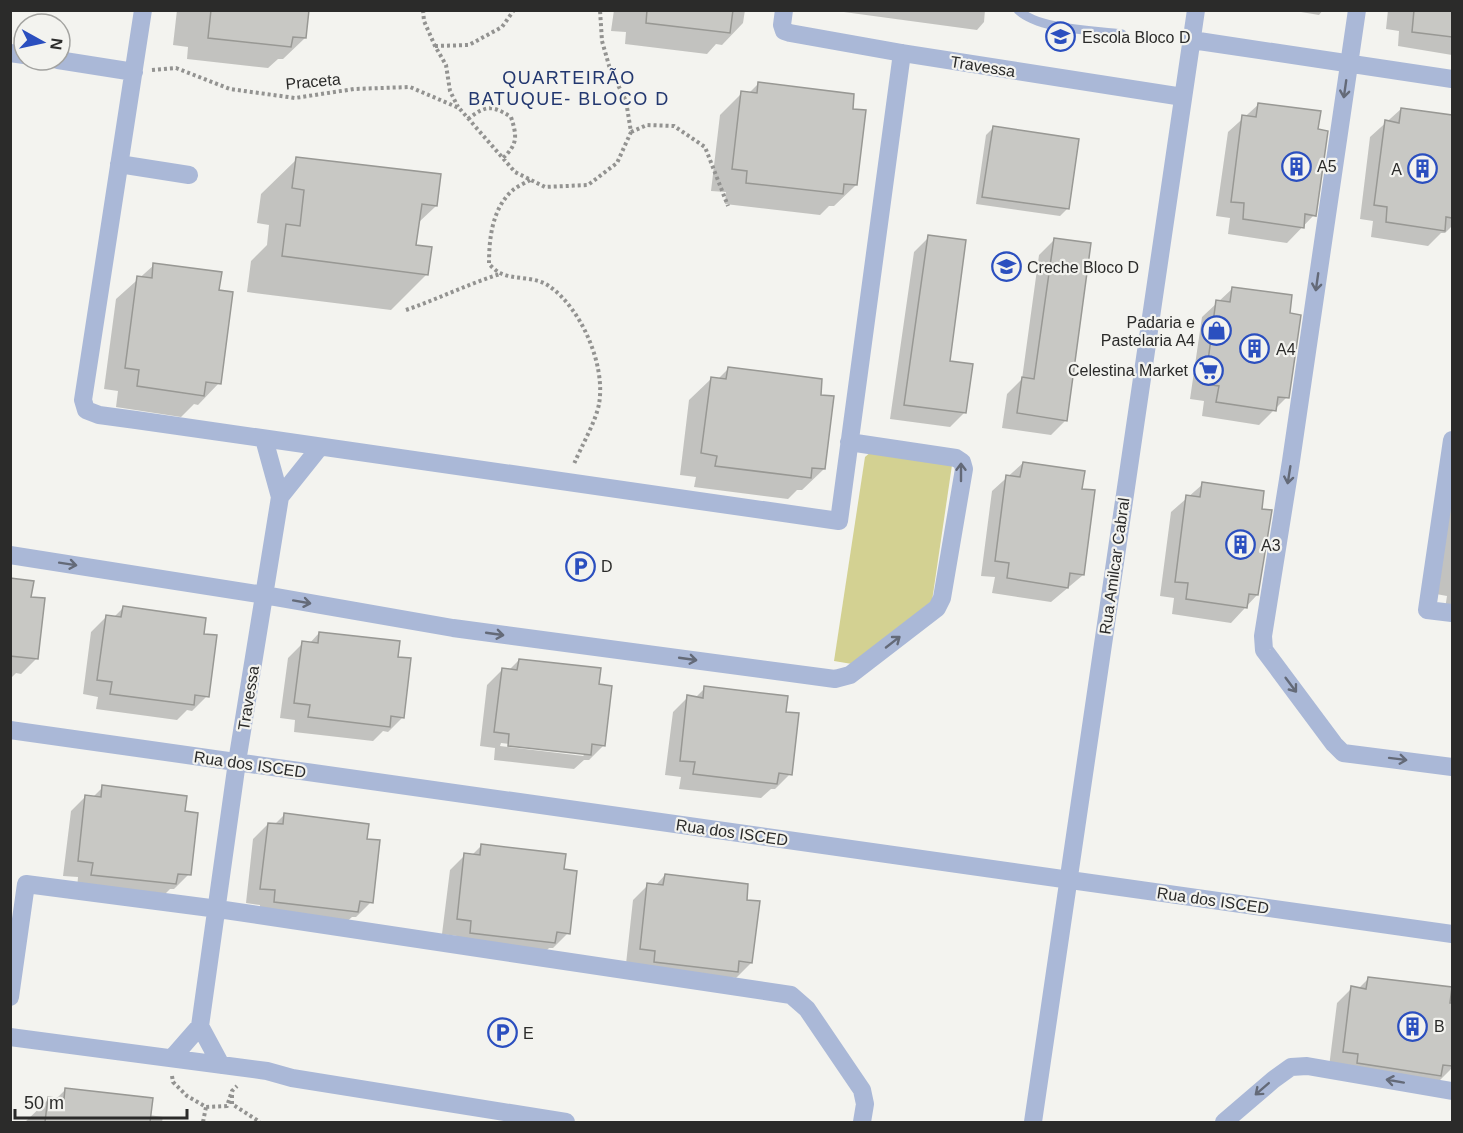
<svg xmlns="http://www.w3.org/2000/svg" width="1463" height="1133" font-family="Arial,sans-serif">
<style>
.green{fill:#d3d192}
.shadow{fill:#0003;fill-rule:evenodd}
.building{fill:#c8c8c4;stroke:#989894;stroke-width:1.5}
.lines{fill:none;stroke-linecap:round;stroke-linejoin:round}
.path{stroke:#939391;stroke-width:4;stroke-dasharray:3 3;stroke-linecap:butt}
.service{stroke:#aab8d7;stroke-width:9}
.minor{stroke:#aab8d7;stroke-width:18}
.oneway{stroke:#646a78}
.labels{text-anchor:middle;stroke-width:4.5;stroke-linejoin:round;paint-order:stroke}
.poi-label{font-size:16px;fill:#2b2b2a;stroke:#f3f3ef;text-anchor:start}
.street-label{font-size:16px;fill:#2b2b2a;stroke:#f3f3ef}
.neighbourhood-label{font-size:18px;letter-spacing:1.5px;fill:#22376f;stroke:#f3f3ef}
</style>
<rect width="100%" height="100%" fill="#f3f3ef"/>
<!-- green -->
<path class="green" d="M872 451 952 465 932 601 852 664 834 661 865 457Z"/>
<!-- shadow -->
<path class="shadow" d="M177 10H308L305 38 283 59H278L268 68 187 59 188 47 173 45Z
M614 10H745L743 23 722 45 716 44 707 54 625 44 626 32 611 31Z
M829 10H985L984 22 977 30Z
M1289 10H1323L1319 15Z
M1388 10H1452V55L1398 46 1399 31 1386 29Z
M759 83 851 110 856 185 834 206H829L820 215 725 204 726 192 711 191 720 115 742 93 748 94Z
M1259 104 1316 130 1314 215 1287 243 1228 234 1230 218 1216 216 1228 132Z
M1401 109 1452 116V226L1445 233H1441L1428 246 1371 237 1373 221 1360 219 1370 137Z
M993 128 1078 140 1067 209 1060 216 976 204 986 135Z
M297 159 436 206 418 223 415 247 427 274 391 310 247 292 251 261 267 245 269 225 257 223 261 194Z
M929 237 948 362 965 412 950 427 890 419 914 252Z
M1054 240 1066 420 1051 435 1002 428 1007 394 1022 379 1039 255Z
M154 265 218 292 219 383 198 405 194 404 181 417 116 407 118 391 104 389 116 299Z
M1232 289 1287 397 1259 425 1202 416 1204 401 1190 399 1202 317Z
M728 369 819 396 824 469 802 490H797L788 499 694 487 696 477 680 475 689 400 711 379H718Z
M1023 463 1081 490 1083 575 1051 602 992 593 995 577 981 576 992 491Z
M1203 484 1257 595 1231 623 1172 614 1174 598 1160 596 1171 512Z
M1452 491V610L1445 609 1447 596 1436 594Z
M10 580 30 598 36 659 21 674 16 673 10 679Z
M123 608 202 635 207 696 192 711 187 710 177 720 96 709 98 697 83 694 91 632 106 617 113 618Z
M319 633 396 658 403 717 388 732 383 731 373 741 294 732 295 720 280 718 288 658 303 643 309 644Z
M519 660 597 685 604 745 589 760H584L574 769 494 760 495 748 480 746 487 685 502 670H509ZM501 743 586 753 583 756 500 746Z
M705 688 784 713 790 774 775 789H771L761 798 679 789 681 777 665 775 673 712 688 697 695 698Z
M103 787 184 812 189 874 174 889H170L160 899 77 889 78 877 63 876 71 811 86 796 93 797Z
M285 814 365 840 371 902 356 917H352L342 926 260 917V905L246 903 253 839 268 824 274 825Z
M482 845 562 871 568 933 553 948H549L539 958 456 948 457 936 442 934 450 870 465 855H472Z
M665 875 745 901 751 963 736 978 731 977 721 987 626 964 633 900 648 885 655 886Z
M1368 979 1452 1005V1068L1439 1081 1329 1067 1337 1003 1352 988 1358 989Z
M66 1089 149 1115 163 1117 162 1122H25L49 1099H56Z"/>
<!-- building -->
<path class="building" d="M211 10H309L306 38 293 37 291 47 208 38Z
M647 10H733L730 33 646 23Z
M1414 10H1452V37L1412 32Z
M758 82 854 94 853 109 866 110 857 185 844 184 843 194 746 183 747 171 732 169 741 91 757 93Z
M1258 103 1321 111 1318 129 1328 131 1316 216 1305 214 1304 228 1243 219 1244 203 1231 202 1242 115 1256 117Z
M1401 108 1452 115V218L1446 217 1445 231 1386 222 1387 207 1374 205 1385 120 1399 123Z
M993 126 1079 139 1069 209 982 197Z
M296 157 441 174 437 206 422 204 416 245 432 247 428 275 282 256 286 224 300 226 304 190 292 188Z
M928 235 966 240 950 361 973 364 966 413 904 405Z
M1054 238 1091 243 1067 421 1017 413 1022 377 1034 379Z
M153 263 222 272 219 290 233 292 221 384 206 382 204 396 137 386 139 370 125 368 137 276 152 278Z
M1232 287 1292 295 1290 313 1301 315 1289 398 1278 397 1276 411 1216 402 1219 386 1205 384 1216 300 1230 302Z
M728 367 822 379 821 395 834 396 825 469 812 468 811 478 715 466 717 456 701 453 711 377 726 379Z
M1023 462 1085 471 1082 489 1095 490 1084 575 1070 573 1068 588 1007 578 1009 563 995 561 1006 475 1020 477Z
M1202 482 1264 491 1262 509 1272 510 1258 595 1249 594 1247 608 1186 599 1188 583 1175 582 1186 495 1200 497Z
M10 578 34 581 31 597 45 598 38 659 10 656Z
M123 606 206 618 204 634 217 635 209 697 195 695 194 705 110 694 112 682 97 680 106 615 121 617Z
M319 632 400 641 398 657 411 658 404 718 391 716 390 727 308 717 310 705 294 703 302 641 318 643Z
M519 659 601 668 599 684 612 686 605 746 592 744 591 755 508 746 509 734 494 732 502 668 517 670Z
M704 686 788 696 786 712 799 713 792 775 779 773 777 784 693 774 695 762 680 761 687 695 703 698Z
M102 785 187 796 185 811 198 813 191 875 178 874 176 884 91 875 93 863 78 861 85 795 101 797Z
M284 813 369 824 367 839 380 840 373 903 360 901 358 912 274 902 275 890 260 889 268 823 283 824Z
M481 844 566 854 564 869 577 871 570 934 557 932 555 943 470 933 471 921 457 919 464 853 480 855Z
M665 874 748 884 747 900 760 901 752 963 739 961 738 972 654 962 655 951 640 949 647 883 663 885Z
M1368 977 1452 987 1450 1003H1452V1066L1443 1065 1441 1076 1357 1063 1358 1054 1343 1052 1351 986 1366 989Z
M65 1088 153 1098 150 1122H45L48 1097 64 1099Z"/>
<g class="lines">
<!-- path -->
<path class="path" d="M423 10 424 21 435 46 446 65 450 91 458 107
M435 46 469 45 502 27 514 10
M152 70 176 68 230 89 295 98 354 89 410 87 459 108 515 172 545 187 588 185 617 163 631 132 626 101 610 69 602 41 600 10
M468 119C486 105 492 105 511 117 517 136 518 144 503 158
M631 132 647 125 674 126 705 147 728 206
M530 180C525 183 518 186 513 190 492 208 489 239 489 264 492 267 496 271 500 273 514 280 535 276 549 286 581 308 606 365 599 404 596 421 581 447 574 464
M406 310C438 299 468 284 500 274
M172 1076 173 1082 187 1096 206 1107 227 1106 232 1091 237 1086
M232 1095V1104L260 1122
M203 1122 206 1107"/>
<!-- service -->
<path class="service" d="M1018 10C1039 30 1093 30 1122 34"/>
<!-- minor -->
<path class="minor" d="M143 10 83 400 86 410 99 415 136 420 839 521 902 53
M784 10 782 25 784 31 790 33 902 53 1183 97
M1357 10 1291 461 1263 636 1264 650 1334 744 1343 753 1452 767
M1192 40 1452 79
M10 53 24 55
M58 60 134 72
M119 164 189 175
M264 439 280 497
M1452 440 1427 610 1452 613
M10 555 264 595 453 628 835 679 850 675 937 608 942 598 964 469 962 462 956 458 849 442
M10 730 1452 934
M10 997 26 884 218 909 791 995 807 1009 862 1090 865 1104 862 1122
M10 1037 267 1071 292 1078 566 1122
M172 1058 200 1026
M221 1065 200 1026 237 762 280 497 320 447
M1033 1122 1196 10
M1224 1122 1273 1080 1291 1067 1307 1066 1452 1091"/>
</g>
<!-- one-way arrows -->
<defs><path id="oneway-shaft" d="M-6 0H5M1.5-3L5.5 0L1.5 3" fill="none" stroke-width="1.6" stroke-linecap="round" stroke-linejoin="round" transform="scale(1.5)"/></defs>
<g class="oneway">
<use href="#oneway-shaft" transform="translate(1345 89) rotate(98)"/>
<use href="#oneway-shaft" transform="translate(1317 282) rotate(98)"/>
<use href="#oneway-shaft" transform="translate(961 472) rotate(-90)"/>
<use href="#oneway-shaft" transform="translate(1289 475) rotate(99)"/>
<use href="#oneway-shaft" transform="translate(68 564) rotate(9)"/>
<use href="#oneway-shaft" transform="translate(302 602) rotate(10)"/>
<use href="#oneway-shaft" transform="translate(495 634) rotate(8)"/>
<use href="#oneway-shaft" transform="translate(893 642) rotate(-38)"/>
<use href="#oneway-shaft" transform="translate(688 659) rotate(8)"/>
<use href="#oneway-shaft" transform="translate(1291 685) rotate(53)"/>
<use href="#oneway-shaft" transform="translate(1398 759) rotate(7)"/>
<use href="#oneway-shaft" transform="translate(1395 1081) rotate(-170)"/>
<use href="#oneway-shaft" transform="translate(1262 1089) rotate(139)"/>
</g>
<!-- icons -->
<defs>
<symbol id="school-ring" viewBox="-11 -11 22 22"><circle r="9.5" fill="#f3f3ef" stroke="#2b4fbf" stroke-width="1.5"/><path d="M0-5L7-2L0 1L-7-2ZM-4 1L0 2.5L4 1V4Q0 6-4 4Z" fill="#2b4fbf"/></symbol>
<symbol id="building-ring" viewBox="-11 -11 22 22"><circle r="9.5" fill="#f3f3ef" stroke="#2b4fbf" stroke-width="1.5"/><path d="M-4-6H4V6H1V3H-1V6H-4ZM-2.5-4.3h1.7v1.8h-1.7ZM.8-4.3h1.7v1.8H.8ZM-2.5-1h1.7V.8h-1.7ZM.8-1h1.7V.8H.8Z" fill="#2b4fbf"/></symbol>
<symbol id="shop-ring" viewBox="-11 -11 22 22"><circle r="9.5" fill="#f3f3ef" stroke="#2b4fbf" stroke-width="1.5"/><path d="M-5-2.5h2.3a2.7 3.5 0 0 1 5.4 0H5L5.5 6h-11ZM-1.5-2.5h3a1.5 2.3 0 0 0-3 0Z" fill="#2b4fbf"/></symbol>
<symbol id="supermarket-ring" viewBox="-11 -11 22 22"><circle r="9.5" fill="#f3f3ef" stroke="#2b4fbf" stroke-width="1.5"/><path d="M-6-5.5h2.5l.6 2H6L4.5 2H-2.5L-4.4-4H-6ZM-1.5 3.2a1.3 1.3 0 1 0 .1 0ZM3 3.2a1.3 1.3 0 1 0 .1 0Z" fill="#2b4fbf"/></symbol>
<symbol id="parking-ring" viewBox="-11 -11 22 22"><circle r="9.5" fill="#f3f3ef" stroke="#2b4fbf" stroke-width="1.5"/><path d="M-3.5-5.5H1a3.5 3.5 0 0 1 0 7H-1V5.5H-3.5ZM-1-3.4V-.6H.8a1.4 1.4 0 0 0 0-2.8Z" fill="#2b4fbf"/></symbol>
</defs>
<g fill-rule="evenodd">
<use href="#school-ring" x="1044" y="20" width="33" height="33"/>
<use href="#building-ring" x="1280" y="150" width="33" height="33"/>
<use href="#building-ring" x="1406" y="152" width="33" height="33"/>
<use href="#school-ring" x="990" y="250" width="33" height="33"/>
<use href="#shop-ring" x="1200" y="314" width="33" height="33"/>
<use href="#building-ring" x="1238" y="332" width="33" height="33"/>
<use href="#supermarket-ring" x="1192" y="354" width="33" height="33"/>
<use href="#building-ring" x="1224" y="528" width="33" height="33"/>
<use href="#parking-ring" x="564" y="550" width="33" height="33"/>
<use href="#building-ring" x="1396" y="1010" width="33" height="33"/>
<use href="#parking-ring" x="486" y="1016" width="33" height="33"/>
</g>
<g class="labels">
<!-- poi labels -->
<g class="poi-label">
<text x="1082" y="43">Escola Bloco D</text>
<text x="1317" y="172">A5</text>
<text x="1402" y="175" text-anchor="end">A</text>
<text x="1027" y="273">Creche Bloco D</text>
<text x="1195" y="328" text-anchor="end">Padaria e<tspan x="1195" dy="18">Pastelaria A4</tspan></text>
<text x="1276" y="355">A4</text>
<text x="1188" y="376" text-anchor="end">Celestina Market</text>
<text x="1261" y="551">A3</text>
<text x="601" y="572">D</text>
<text x="1434" y="1032">B</text>
<text x="523" y="1039">E</text>
</g>
<!-- street labels -->
<g class="street-label">
<text transform="translate(983 66) rotate(9)" y="6">Travessa</text>
<text transform="translate(313 81) rotate(-5)" y="6">Praceta</text>
<text transform="translate(1114 566) rotate(-82)" y="6">Rua Amilcar Cabral</text>
<text transform="translate(248 698) rotate(-81)" y="6">Travessa</text>
<text transform="translate(250 764) rotate(8)" y="6">Rua dos ISCED</text>
<text transform="translate(732 832) rotate(8)" y="6">Rua dos ISCED</text>
<text transform="translate(1213 900) rotate(8)" y="6">Rua dos ISCED</text>
</g>
<!-- neighbourhood labels -->
<g class="neighbourhood-label">
<text x="569" y="84">QUARTEIRÃO<tspan x="569" dy="21">BATUQUE- BLOCO D</tspan></text>
</g>
</g>
<!-- border -->
<rect width="1463" height="1133" fill="none" stroke="#2b2b2a" stroke-width="24"/>
<!-- north arrow -->
<g transform="translate(42 42) rotate(98)"><circle r="28" fill="#f3f3ef" stroke="#a3a3a0" stroke-width="1.5"/>
<path d="M0-4.5L10 22L0 15L-10 22Z" fill="#2b4fbf"/>
<text y="-9" font-size="16" font-weight="bold" text-anchor="middle" fill="#2b2b2a">N</text>
</g>
<!-- scale -->
<path d="M15 1109v9h172v-9" fill="none" stroke="#2b2b2a" stroke-width="3"/>
<text x="24" y="1109" font-size="18" fill="#2b2b2a" stroke="#f3f3ef" stroke-width="4.5" paint-order="stroke">50 m</text>
</svg>
